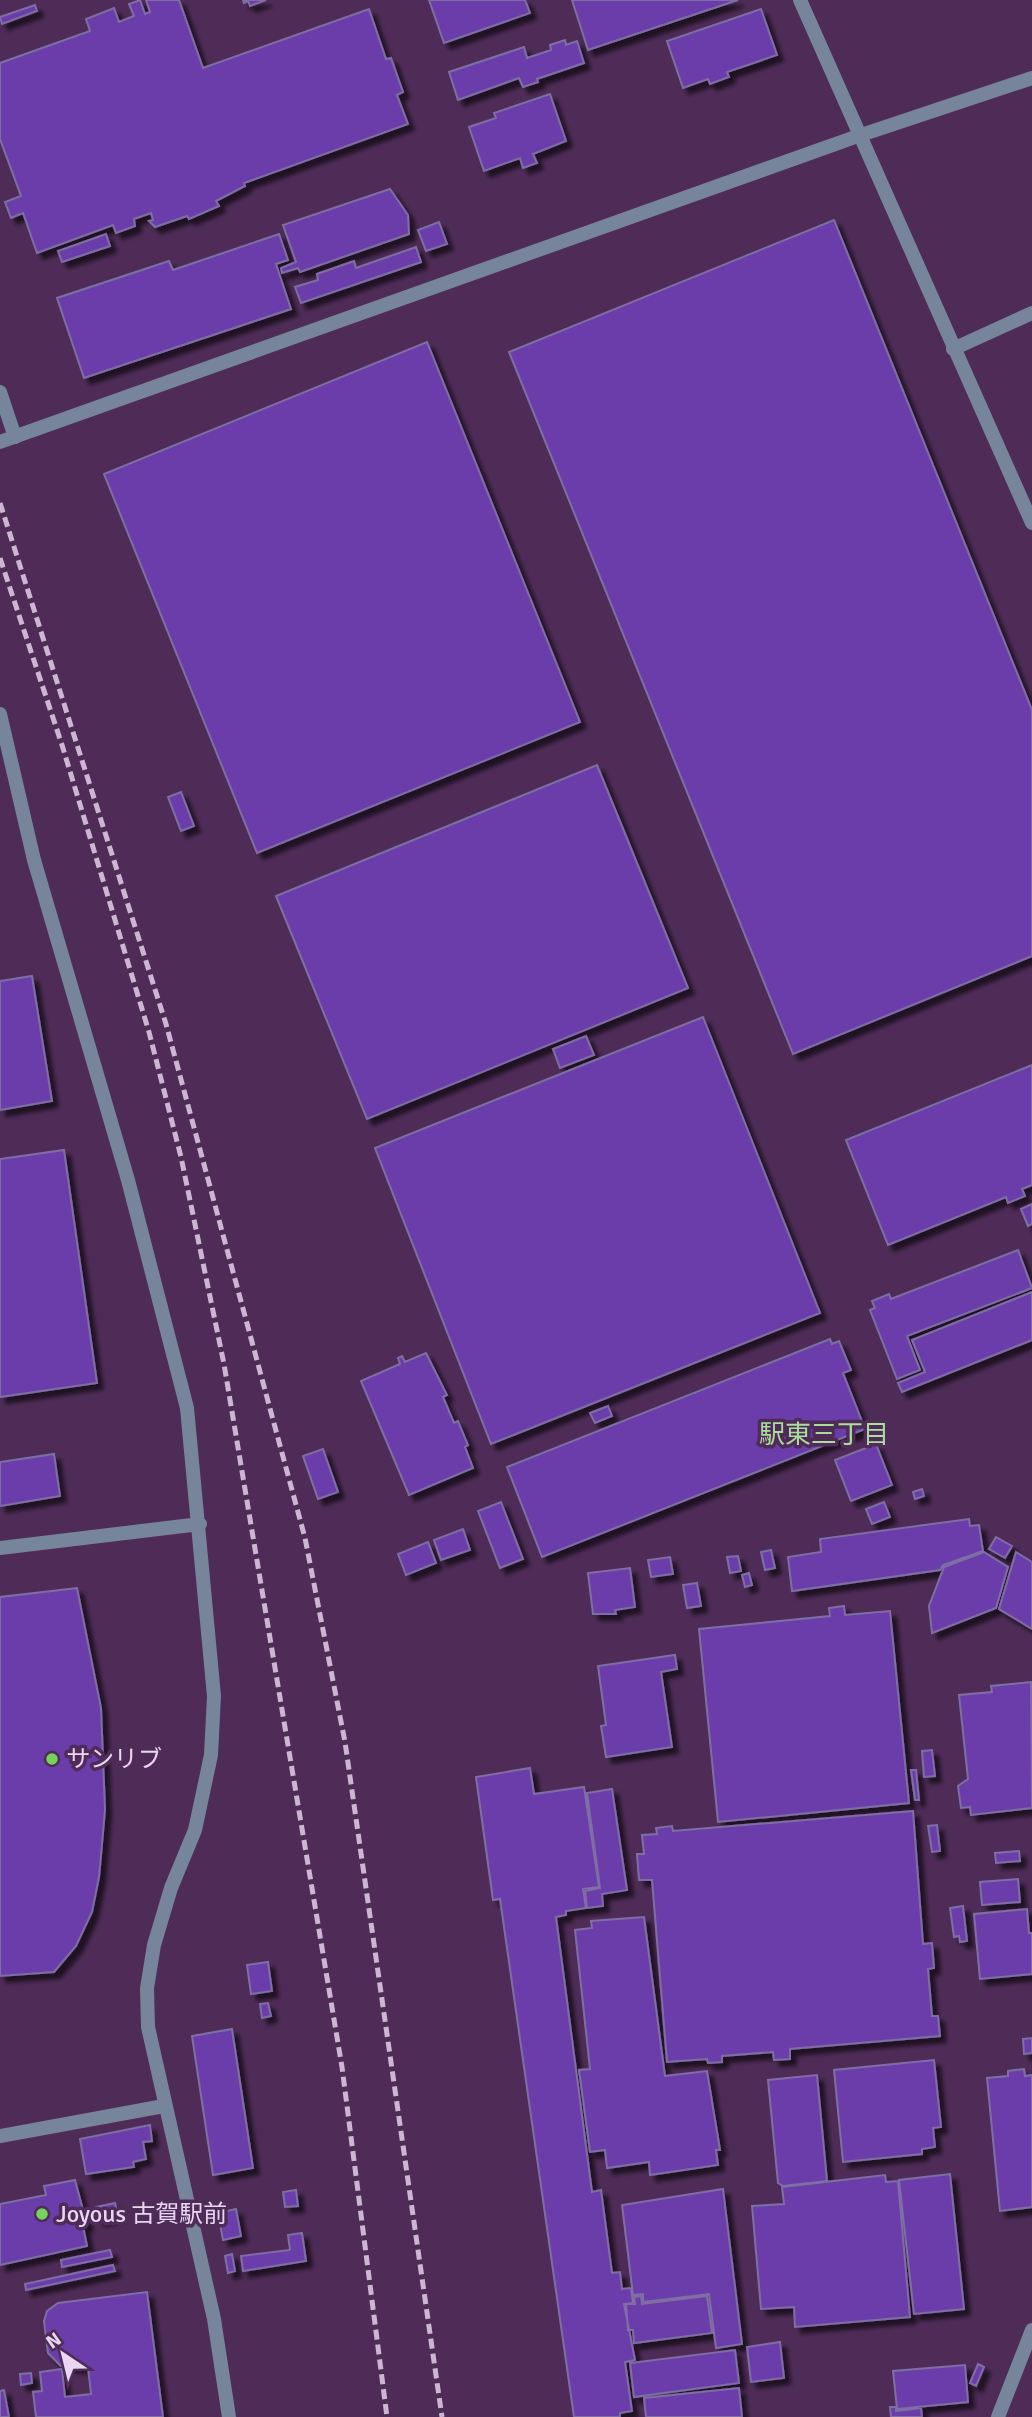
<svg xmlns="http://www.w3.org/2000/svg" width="1032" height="2417" font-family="Signika,'Noto Sans JP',sans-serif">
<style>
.building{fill:#6b3eab;stroke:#7f6ea3;stroke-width:2;filter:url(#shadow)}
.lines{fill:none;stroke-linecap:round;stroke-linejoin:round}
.minor{stroke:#77859b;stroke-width:14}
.tertiary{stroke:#77859b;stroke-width:14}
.rail{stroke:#cdb6d4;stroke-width:5;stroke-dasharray:10 5;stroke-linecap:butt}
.poi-dot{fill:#75d25a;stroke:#4e2c57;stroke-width:2.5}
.labels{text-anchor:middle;stroke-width:7;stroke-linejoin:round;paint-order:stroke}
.poi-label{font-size:24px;fill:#ead6f0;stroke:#4e2c57;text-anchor:start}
.neighbourhood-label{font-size:26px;fill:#acdd9e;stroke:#4e2c57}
</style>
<defs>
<filter id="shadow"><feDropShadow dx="6" dy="6" stdDeviation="2" flood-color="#0009"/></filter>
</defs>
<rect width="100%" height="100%" fill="#4e2c57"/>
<!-- building -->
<path class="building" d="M140 0 145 14 150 12 146 0H179L203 68 369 9 386 59 391 58 403 92 397 95 408 124 244 183 245 186 216 201 219 206 189 219 187 216 155 227 149 221 153 220 151 213 134 219 135 226 116 233 113 225 37 253 23 213 11 218 5 202 21 196 0 139V63L90 31 86 19 114 8 119 22 134 16 129 4Z
M243 0H266L250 6 248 1 244 3Z
M429 0H525L530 13 444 43Z
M572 0H738L588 50Z
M35 5 37 11 2 24 0 17Z
M761 9 777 55 727 72 729 77 710 84 708 79 683 88 667 41Z
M565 40 566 45 577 41 584 63 537 79 538 82 523 87 519 78 458 100 449 72 524 47 527 58 551 50 550 45Z
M550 94 566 141 533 154 537 163 523 168 520 158 484 171 469 127 496 118 494 113Z
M390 189 408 215 409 234 300 272 298 268 282 273 281 268 296 262 283 225Z
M834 220 1032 710V956L793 1054 509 352Z
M439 222 447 244 426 251 418 230Z
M106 234 110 246 62 262 58 251Z
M279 234 288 260 276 264 291 309 84 378 57 298 169 261 173 270Z
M416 247 421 262 301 303 295 287 318 280 317 274 354 261 356 268Z
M427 342 580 722 257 853 104 474Z
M597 765 688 988 367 1119 276 896Z
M181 792 194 826 181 831 168 797Z
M32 976 52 1101 0 1110V981Z
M703 1017 820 1313 491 1444 375 1148Z
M586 1036 594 1055 560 1068 553 1049Z
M1032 1065V1185L1022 1189 1025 1196 1008 1203 1006 1197 888 1245 846 1140Z
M64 1150 97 1383 0 1397V1159Z
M1032 1204V1224L1028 1226 1021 1209Z
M1018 1250 1032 1288 907 1336 920 1370 897 1379 870 1310 875 1308 872 1301 889 1294 891 1299Z
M1032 1292V1340L902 1392 898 1383 925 1372 912 1340Z
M830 1339 832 1344 839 1341 851 1370 843 1373 865 1429 542 1557 507 1467Z
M426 1353 447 1395 443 1397 454 1423 458 1421 468 1445 465 1447 473 1468 409 1495 361 1381 400 1364 398 1358 402 1356 405 1362Z
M608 1406 612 1416 595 1423 590 1413Z
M876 1444 892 1485 851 1501 835 1460Z
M323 1449 338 1492 318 1499 303 1456Z
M54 1454 60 1496 0 1506V1462Z
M922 1489 924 1496 915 1499 913 1492Z
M501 1502 523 1559 500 1568 478 1511Z
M884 1502 890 1517 872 1524 866 1509Z
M969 1519 970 1526 979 1525 983 1551 943 1565 940 1570 792 1591 788 1557 821 1552 820 1539Z
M463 1529 470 1550 441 1560 434 1540Z
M996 1537 1012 1546 1005 1558 989 1549Z
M428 1542 436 1563 406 1575 398 1554Z
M771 1550 775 1568 765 1570 761 1552Z
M984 1552 1008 1567 996 1608 932 1633 929 1606 944 1567Z
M1016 1552 1032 1562V1629L999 1609Z
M738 1556 741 1571 730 1573 727 1557Z
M670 1557 673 1574 651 1577 648 1560Z
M630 1568 635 1607 615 1610 616 1614H593L588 1573Z
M749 1573 752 1585 745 1587 742 1575Z
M697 1583 701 1606 687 1608 683 1585Z
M77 1588 101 1708 105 1810 99 1877 92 1912 76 1946 54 1972 0 1976V1597Z
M844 1606 845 1615 890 1611 909 1803 718 1822 699 1629 830 1616 829 1608Z
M675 1655 677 1669 661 1672 672 1747 606 1757 601 1726 606 1725 598 1666Z
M1031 1682 1032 1808 971 1815 970 1807 961 1808 958 1786 968 1779 959 1695 992 1692 991 1686Z
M932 1750 935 1776 924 1777 922 1751Z
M530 1768 534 1794 584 1787 599 1887 583 1889 586 1908 566 1911V1915L556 1917 592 2192 601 2190 612 2273 620 2272 622 2289 631 2288 633 2303 624 2304 635 2360 625 2362 632 2411 620 2413V2417H574L500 1899 493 1900 476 1777Z
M911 1770H916L919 1800H915Z
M612 1789 627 1890 602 1894 603 1906 587 1908 585 1891 600 1888 587 1793Z
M913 1811 923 1944 932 1943 934 1968 928 1969 932 2016H938L940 2036 790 2049V2059L774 2060 773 2052 722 2056V2062L708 2063 707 2059 667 2062 652 1880H639L637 1854H644L642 1835 657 1834 656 1828 672 1826 673 1831Z
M937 1825 940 1851 932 1852 928 1826Z
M1019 1851 1020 1861 996 1863 995 1853Z
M1018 1879 1020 1902 982 1905 980 1882Z
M963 1906 967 1941 960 1942 959 1936 954 1937 950 1908Z
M1027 1909 1029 1933H1032V1974L980 1979 974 1914Z
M644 1917 665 2076 707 2071 720 2150H716L718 2165 650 2175 649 2162 607 2168 605 2150 590 2152 579 2070 590 2069 575 1930 592 1928 591 1921Z
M268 1962 272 1991 251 1994 247 1965Z
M268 2003 271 2016 262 2018 260 2004Z
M232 2029 253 2168 213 2175 192 2036Z
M1032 2038V2053L1024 2054 1023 2039Z
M934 2060 941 2127 933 2128 935 2147 922 2149V2154L843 2162 834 2070Z
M1024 2069 1025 2076 1032 2075V2207L1000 2211 987 2078 1008 2076V2071Z
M817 2075 827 2181 783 2186 778 2183 768 2080Z
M150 2125 152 2141 143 2142 146 2159 133 2162 134 2167 86 2174 80 2139Z
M950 2174 964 2309 914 2314 899 2180Z
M885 2175 886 2182 898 2181 910 2317 795 2327 794 2307 761 2309 752 2206 784 2204 782 2187Z
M75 2180 87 2225 83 2226 87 2246 0 2265V2204L46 2195 44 2186Z
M723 2189 742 2344 716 2348 709 2294 643 2302V2294L633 2295 622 2205Z
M296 2190 298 2206 285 2207 283 2192Z
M115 2203 118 2216 99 2220 96 2207Z
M236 2209 241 2236 223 2240 218 2213Z
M302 2233 306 2261 243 2271 241 2256 290 2250 288 2235Z
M110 2250 112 2257 62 2267 61 2260Z
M232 2254 235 2271 228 2273 225 2256Z
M113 2265 115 2271 26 2290 25 2284Z
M147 2292 163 2417H36L33 2392 42 2391 40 2372 62 2369 65 2397 91 2394 88 2367 61 2366 48 2353 44 2321 47 2311 58 2303Z
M641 2296 642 2304 707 2296 712 2333 634 2343 633 2330H628L626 2304H635L634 2297Z
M780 2342 784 2378 751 2382 747 2347Z
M735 2350 739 2383 634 2397 630 2363Z
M978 2364 984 2367 976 2386 970 2383Z
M965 2365 968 2402 897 2409 893 2371Z
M31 2373 32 2383 21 2385 20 2374Z
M739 2388 742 2417H646L644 2398Z
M4 2390 9 2417H0V2391Z
M890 2407H896V2411L921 2408 922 2417H891Z"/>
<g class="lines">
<!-- minor -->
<path class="minor" d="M953 349 1032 313
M0 392 15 437
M0 2136 164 2106"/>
<!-- tertiary -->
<path class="tertiary" d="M800 0 1032 523
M0 442 858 136 1032 78
M0 714 34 860 128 1180 187 1408 214 1696 211 1755 195 1830 171 1888 154 1945 147 1988 148 2027 214 2319 229 2417
M0 1548 200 1524
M998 2417 1032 2330"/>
<!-- rail -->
<path class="rail" d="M0 503 166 1024 305 1538 345 1742 442 2417
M0 558 62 745 149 1032 181 1157 224 1364 342 2067 387 2417"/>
</g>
<!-- markers -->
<g class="poi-dot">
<circle cx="52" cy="1759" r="7"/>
<circle cx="42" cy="2214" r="7"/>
</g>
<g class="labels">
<!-- poi labels -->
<g class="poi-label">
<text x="66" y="1767">サンリブ</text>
<text x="56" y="2222">Joyous 古賀駅前</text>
</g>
<!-- neighbourhood labels -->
<g class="neighbourhood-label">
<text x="824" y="1443">駅東三丁目</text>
</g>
</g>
<!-- north arrow -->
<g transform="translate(63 2354) rotate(325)" stroke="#4e2c57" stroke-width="5" paint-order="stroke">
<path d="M0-5L12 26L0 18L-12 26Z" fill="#ead6f0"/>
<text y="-10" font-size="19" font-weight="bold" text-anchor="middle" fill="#ead6f0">N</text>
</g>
</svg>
